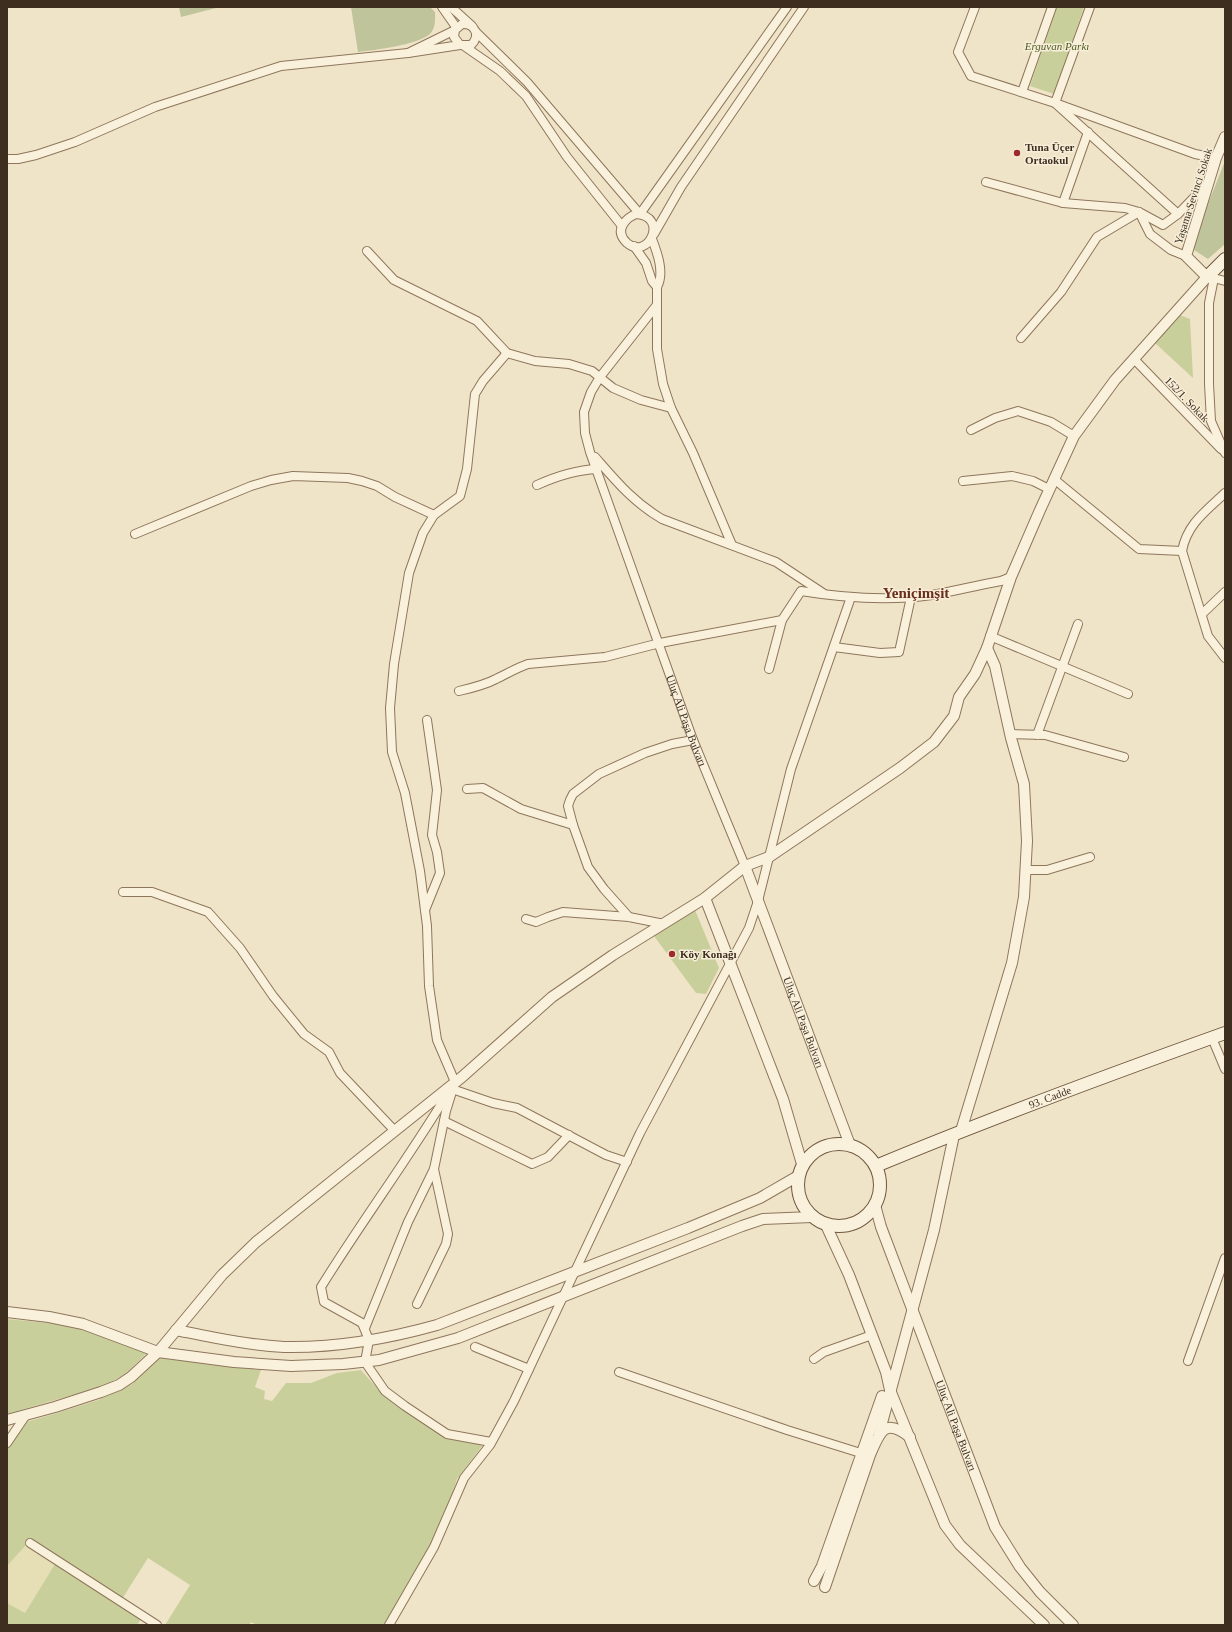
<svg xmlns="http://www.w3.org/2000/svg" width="1232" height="1632" font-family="'Times New Roman',serif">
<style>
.farmland{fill:#e6deb5}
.green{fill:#c9cf9b}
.cemetery{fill:#bfc49a}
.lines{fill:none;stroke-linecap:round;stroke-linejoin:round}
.minor-casing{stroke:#8d765c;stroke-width:10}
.tertiary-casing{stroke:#8d765c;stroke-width:12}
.secondary-casing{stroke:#6f573f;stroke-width:14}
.minor{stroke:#faf1dc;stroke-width:8}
.tertiary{stroke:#faf1dc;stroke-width:10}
.secondary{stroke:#faf1dc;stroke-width:12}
.poi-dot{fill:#9e2a2b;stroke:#f7eed8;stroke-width:1.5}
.labels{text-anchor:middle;stroke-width:3;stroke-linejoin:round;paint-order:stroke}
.park-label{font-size:11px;font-style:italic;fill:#4d5a26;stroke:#f7eed8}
.poi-label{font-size:11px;font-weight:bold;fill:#3d2e20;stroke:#f7eed8;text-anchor:start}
.street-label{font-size:11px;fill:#3d2e20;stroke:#f7eed8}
.district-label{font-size:15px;font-weight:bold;fill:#6b2e1e;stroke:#f7eed8}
</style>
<rect width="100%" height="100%" fill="#f0e4c8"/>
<!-- farmland -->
<path class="farmland" d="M26 1545 55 1564 25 1613 7 1603V1566Z"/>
<!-- green -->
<path class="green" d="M1057 7H1084L1054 94 1030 86Z
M1180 315 1190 319 1193 378 1155 343Z
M695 910 719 968 706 994 696 993 654 936Z
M7 1319 69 1325 148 1352 124 1375 104 1386 7 1414Z
M160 1358 261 1370 255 1387 265 1391 264 1399 272 1401 286 1383H311L337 1373 361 1370 377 1388 396 1404 428 1426 479 1443 482 1446 457 1479 450 1502 431 1546 385 1625H257L251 1622 249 1625H165L190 1585 148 1558 122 1599 29 1540 26 1541V1545L7 1566V1446L26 1422 54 1414 98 1400 132 1384Z
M55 1564 141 1619 137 1625H7V1603L25 1613Z"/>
<!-- cemetery -->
<path class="cemetery" d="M179 7H220L181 17Z
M351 7H430L435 12C435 19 436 26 431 33 419 45 375 50 358 52Z
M1225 161V244L1208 259 1194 250 1200 224Z"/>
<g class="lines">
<defs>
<g id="minor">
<path d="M442 7 456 27"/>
<path d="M451 7 472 26"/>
<path d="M975 7 958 52 971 76 1055 103 1195 154 1216 158"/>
<path d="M1090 7 1055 103 1178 214"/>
<path d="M455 30 454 37 460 45H471C481 36 475 23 462 24L455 30 408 53 460 45"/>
<path d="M476 32 527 82 639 213"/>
<path d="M464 46 500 71 526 96 567 157 622 226"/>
<path d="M1022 92 1052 7"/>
<path d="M7 159H18L36 155 75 142 155 107 281 66 408 53"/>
<path d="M986 182 1063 203 1125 208 1139 212 1163 225 1178 214 1208 183"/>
<path d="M1063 203 1088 132"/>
<path d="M639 213 637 214C669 217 648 261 627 243 613 230 626 217 639 213Z"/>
<path d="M640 214 787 7"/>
<path d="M654 234 681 187 804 7"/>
<path d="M652 239C657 252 665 273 657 287V349L663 384 671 408 693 453 732 545"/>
<path d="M634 246 646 263 652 281 657 287"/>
<path d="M367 251 394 280 477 321 507 353 535 361 569 364 592 371 613 388 641 400 671 408"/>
<path d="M1210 277 1225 281"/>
<path d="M1214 278 1209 303V384L1211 421 1225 453"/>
<path id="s1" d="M656 306 600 377 591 392 584 412 585 433 590 452 693 740 745 866"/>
<path d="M1021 338 1061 292 1097 237 1139 212 1150 234 1171 250 1186 256"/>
<path d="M1134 359 1221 449"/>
<path d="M971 430 995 418 1018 411 1051 422 1074 436"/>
<path d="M595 457C616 481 633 502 662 519L776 562 823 593"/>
<path d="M1054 479 1139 549 1182 551"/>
<path d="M963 481 1012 476 1033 481 1049 489"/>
<path d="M537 485C557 476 575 470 597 469"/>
<path d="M1225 493C1206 511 1187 524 1182 551L1208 636 1225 658"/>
<path d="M135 534 251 486 271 480 293 476 348 478 362 481 377 486 395 497 434 515"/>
<path d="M1202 614 1225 592"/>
<path d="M990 636 1128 694"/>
<path d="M834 647 880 653 899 652 911 597"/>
<path d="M769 669 782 620"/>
<path d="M459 691C472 688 485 685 496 679 507 674 516 668 528 664L605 657 660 643 782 620 801 591C844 598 889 601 932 595 955 591 978 585 1001 581L1011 577"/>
<path d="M1011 734 1045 735 1124 757"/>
<path d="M1037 735 1078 624"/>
<path d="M467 789 483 788 521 809 573 825"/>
<path d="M1026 870H1047L1090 857"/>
<path d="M123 892H152L208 912 240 948 273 996 304 1034 329 1052 340 1073 394 1130"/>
<path d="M425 910 440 873 437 852 432 835 437 790 427 720"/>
<path d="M629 917 604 889 588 867 573 825 568 806 570 800 573 794 599 774 645 753 672 744 693 740"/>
<path d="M526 919 536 922 548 917 563 912 629 917 664 924"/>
<path d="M1212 1038 1225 1069"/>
<path d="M452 1089 493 1103 517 1108 606 1155 627 1162"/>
<path d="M448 1093C408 1159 362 1221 321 1287L324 1302 362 1323 369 1340 365 1362 385 1391 405 1406 447 1434 491 1442"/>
<path d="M444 1121 532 1164 548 1157 569 1135"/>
<path d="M417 1304 446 1244 448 1234 434 1169"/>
<path d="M365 1328 408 1222 434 1169 446 1111 455 1082 437 1040 429 986 427 926 420 871 405 793 392 752 390 708 394 664 409 573 423 533 434 515 460 496 467 469 475 394 483 381 507 353"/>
<path d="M475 1347 529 1369"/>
<path d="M814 1359 824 1352 872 1335"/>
<path d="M1188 1361 1225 1258"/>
<path d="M619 1372 787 1430 867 1455"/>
<path d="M7 1443 26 1415"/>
<path d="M30 1543 157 1625"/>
<path d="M389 1625 434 1547 464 1478 490 1445 514 1401 640 1133 749 928 758 901 791 769 851 597"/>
</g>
<g id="tertiary">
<path id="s2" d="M745 866 850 1145"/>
<path d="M705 898 783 1099 802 1164"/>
<path d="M961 1131 1012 963 1024 897 1027 841 1024 784 1011 738 995 666 987 648"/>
<path id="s3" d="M875 1205 881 1227 995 1527 1020 1567 1040 1592 1073 1625"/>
<path d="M825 1223 849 1275 886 1372 890 1390 945 1525 960 1545 1044 1625"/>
<path d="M7 1312 49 1317 83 1324 158 1352 234 1362 291 1366 343 1364 379 1360 458 1338 742 1226 763 1219 812 1217"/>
<path d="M176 1330C211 1337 247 1345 284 1347 335 1348 387 1339 437 1325L688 1228 760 1198 798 1176"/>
<path d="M7 1420 55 1407 101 1392 119 1385 131 1377 158 1352 222 1275 256 1242 462 1077 552 997 613 955 705 898 745 866 769 857 900 768 934 742 954 716 959 697 975 674 987 648 1011 577 1040 510 1074 436 1115 380 1207 277 1186 256 1216 158 1225 137"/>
<path d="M879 1434 934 1230 954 1135"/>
<path d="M814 1581 822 1566 882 1396"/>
<path d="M825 1587 870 1455C880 1432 884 1417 910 1437"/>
</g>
<g id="secondary">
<path d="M1207 277 1225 259"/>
<circle cx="839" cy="1185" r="41"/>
<path id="s4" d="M876 1166C991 1118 1108 1075 1225 1033"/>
</g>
</defs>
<!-- minor casing -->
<use href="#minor" class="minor-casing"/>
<!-- tertiary casing -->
<use href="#tertiary" class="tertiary-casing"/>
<!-- secondary casing -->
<use href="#secondary" class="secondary-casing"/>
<!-- minor -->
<use href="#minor" class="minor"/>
<!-- tertiary -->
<use href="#tertiary" class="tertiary"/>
<!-- secondary -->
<use href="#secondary" class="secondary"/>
</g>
<!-- markers -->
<g class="poi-dot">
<circle cx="1017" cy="153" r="4"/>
<circle cx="672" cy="954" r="4"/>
</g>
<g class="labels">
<!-- park labels -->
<g class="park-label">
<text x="1057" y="50">Erguvan Parkı</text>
</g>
<!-- poi labels -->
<g class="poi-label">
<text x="1025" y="151">Tuna Üçer<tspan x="1025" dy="13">Ortaokul</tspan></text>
<text x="680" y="958">Köy Konağı</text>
</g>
<!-- street labels -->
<g class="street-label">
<text transform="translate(1193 196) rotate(-72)" y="4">Yaşama Sevinci Sokak</text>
<text transform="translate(1187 399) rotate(46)" y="4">152/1. Sokak</text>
<text dy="4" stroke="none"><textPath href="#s1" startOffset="455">Uluç Ali Paşa Bulvarı</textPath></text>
<text dy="4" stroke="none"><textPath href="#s2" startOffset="167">Uluç Ali Paşa Bulvarı</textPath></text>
<text dy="4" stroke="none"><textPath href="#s4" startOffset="187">93. Cadde</textPath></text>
<text dy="4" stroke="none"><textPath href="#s3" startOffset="235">Uluç Ali Paşa Bulvarı</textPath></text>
</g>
<!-- district labels -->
<g class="district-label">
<text x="916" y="598">Yeniçimşit</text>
</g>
</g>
<!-- border -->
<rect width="1232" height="1632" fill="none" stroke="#3d2e20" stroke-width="16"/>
</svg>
